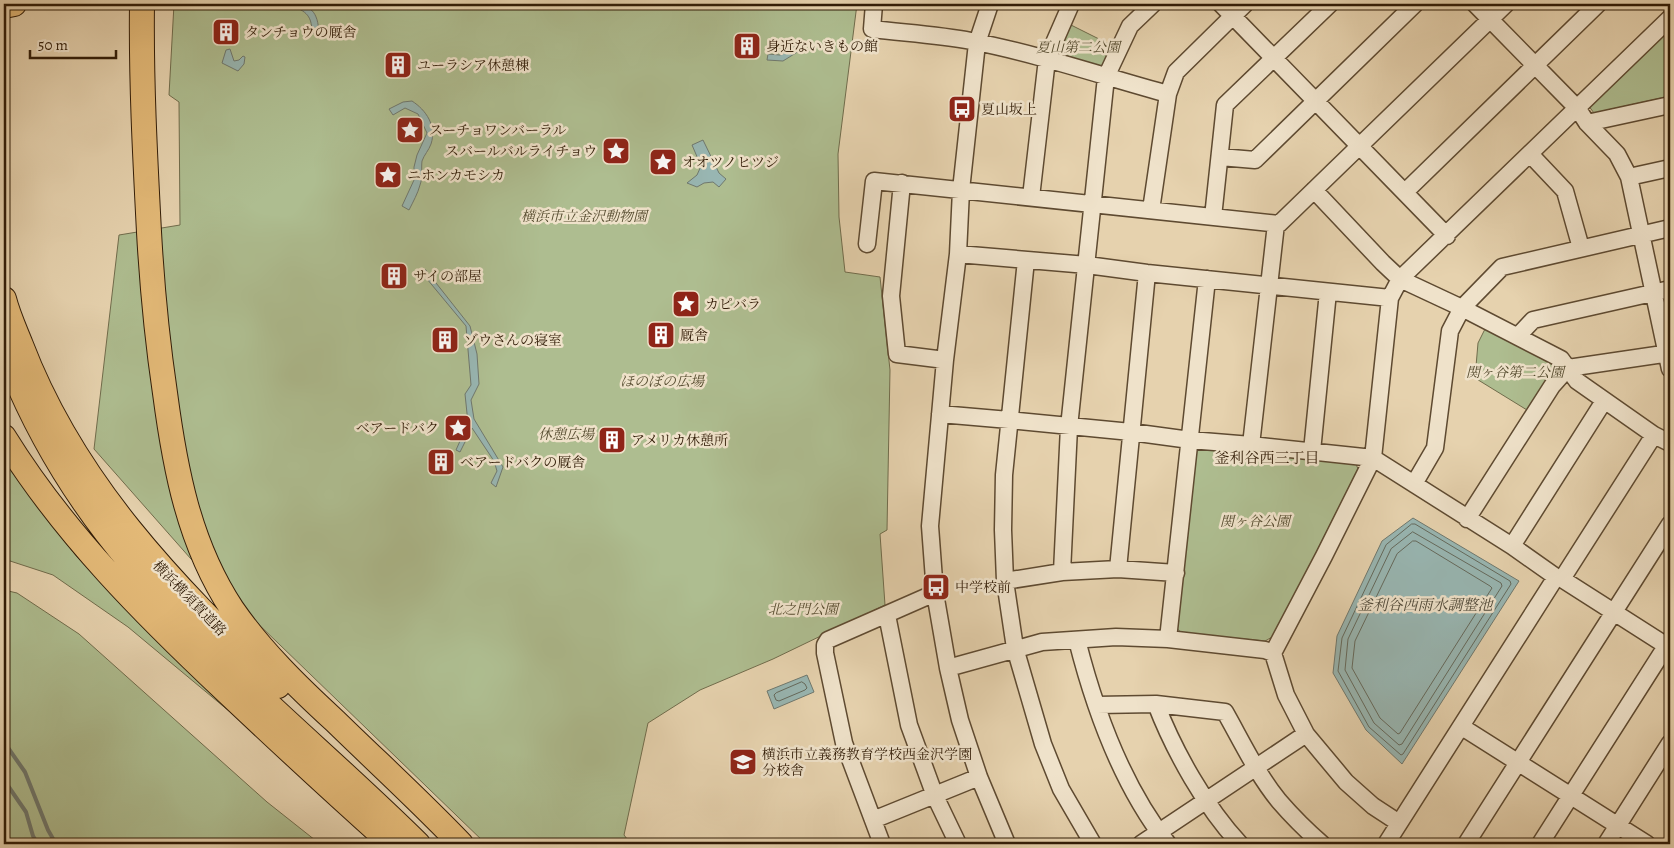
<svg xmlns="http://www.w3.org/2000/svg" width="1674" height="848" font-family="Alegreya,'Noto Serif JP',serif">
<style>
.green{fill:#aebd90;stroke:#706c4c}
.water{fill:#98b6b2;stroke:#6f786e}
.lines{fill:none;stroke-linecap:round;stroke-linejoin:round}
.shore{stroke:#64695c;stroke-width:1}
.stream{stroke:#6f786e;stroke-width:4}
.minor-casing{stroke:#5e4a31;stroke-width:19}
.highway-casing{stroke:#311c07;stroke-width:26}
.minor{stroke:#efe2ca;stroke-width:16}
.highway{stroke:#e3b977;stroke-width:24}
.labels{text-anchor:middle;stroke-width:5;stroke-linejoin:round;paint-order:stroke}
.poi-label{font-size:14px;fill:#311c07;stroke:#efe2ca;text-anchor:start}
.park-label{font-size:14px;font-style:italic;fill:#564c30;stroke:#efe2ca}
.street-label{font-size:14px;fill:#311c07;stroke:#efe2ca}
.neighbourhood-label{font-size:15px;fill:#311c07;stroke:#efe2ca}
.water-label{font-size:15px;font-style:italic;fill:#504a3a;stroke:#efe2ca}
</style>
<rect width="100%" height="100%" fill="#e6d2ae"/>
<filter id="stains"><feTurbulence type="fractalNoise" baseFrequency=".004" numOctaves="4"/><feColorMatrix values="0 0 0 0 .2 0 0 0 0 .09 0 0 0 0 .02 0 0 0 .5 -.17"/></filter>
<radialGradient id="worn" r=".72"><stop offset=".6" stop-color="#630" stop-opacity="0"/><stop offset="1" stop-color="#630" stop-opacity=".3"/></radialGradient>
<!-- green -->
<path class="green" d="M174 4H857L838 154 839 217 845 272 880 277 890 370 887 530 880 534 885 605 773 659 700 690 648 723 624 835 631 844H486L191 559 94 449 119 235 180 225 179 102 169 95Z
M1069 24 1115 47 1105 67 1097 70 1054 56Z
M1670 25V96L1594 113 1588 105Z
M1487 325 1550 361 1553 364 1550 373 1551 375 1527 410 1475 378 1478 343Z
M1200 446 1356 464 1358 469 1274 636 1265 641 1182 633 1175 627 1192 452Z
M5 463 77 557 253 731 128 627 53 575 4 559V464Z
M4 590 17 593 79 634 267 802 320 844H4Z"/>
<!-- water -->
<path class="water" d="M288 4C311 4 318 11 319 34L312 33C312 13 304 11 288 4Z
M799 44V51L783 61 767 60 768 54 780 55Z
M230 49 234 61 239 60 243 56 245 57 244 64 238 71 222 63 226 50Z
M412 101C426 110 437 126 431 144 429 150 424 155 422 161 421 169 423 177 420 185 418 193 413 202 409 210L402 206 414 180V167L417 155 427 133 418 114 405 108 393 115 389 109 403 102Z
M703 140 719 173 726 179 719 187 713 182 704 183 697 187 687 183 697 175 701 166 692 145Z
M425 269 470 326 477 354 479 384 471 400 474 419 503 467 496 487 491 483 497 471 494 461 472 428 460 452 456 450 468 423 465 394 471 385 466 326 422 273Z
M1413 518 1519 581 1402 764 1366 730 1333 673 1337 636 1382 541Z
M807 675 814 692 774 709 767 691Z"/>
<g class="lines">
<!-- shore -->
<path class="shore" d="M1412 524H1415L1510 581 1511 584 1403 754 1401 755 1369 727 1338 671 1342 638 1386 545Z
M1413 532 1501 583 1502 586 1402 744 1399 745 1374 723 1345 670 1348 639 1391 549Z
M1413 541H1416L1490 586 1492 588 1400 733 1398 734 1380 718 1352 668 1355 641 1397 554Z
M802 682 805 684 807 688 805 690 779 701 776 700 774 695 776 693Z"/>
<!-- stream -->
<path class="stream" d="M4 742 25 772 48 830 56 844
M4 780 26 812 33 836 38 844"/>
<defs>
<path id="minor" d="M874 4 872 29C905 33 939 35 971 41 1038 54 1102 76 1168 94
M990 4 977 43 961 190 958 254 945 360 930 526 935 593 948 668 960 720 979 777 1007 844
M1221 4 1447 236
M1475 4 1578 109 1587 123 1617 154 1629 177 1670 369
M1587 123 1670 105
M1530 154 1565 191 1581 248
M1220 157 1255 160 1415 4
M1629 177 1670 168
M902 183 891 296 897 354 945 360
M1314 190 1383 263 1400 279 1462 308 1561 359 1577 381 1654 435 1670 443
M1405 192 1598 4
M1031 197 1047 59 1071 4
M1151 210 1168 94 1176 72 1245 4
M1213 217 1225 105 1330 4
M867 244 874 181 1279 224 1506 4
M958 254 1087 265 1147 273 1390 298
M1026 260 1004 475 1003 530 1005 581 1015 648 1043 744 1061 789 1093 844
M1518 336 1533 320 1670 289
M940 414 1009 420 1131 432 1190 440 1251 445 1373 458 1512 546 1556 577 1562 579 1670 648
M1251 445 1276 224
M1312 451 1328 292
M1414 484 1435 448 1450 331 1462 308 1502 267 1670 228
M1467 519 1552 386 1568 368 1670 353
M1512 546 1604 401
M1118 569 1147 273
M1062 572 1069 427 1106 77 1130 26 1153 4
M1562 579 1654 435
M1005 581 1062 572 1118 569 1176 573
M887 615 909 725 935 796 958 844
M1168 639 1207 279
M1077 640C1095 711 1122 786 1168 844
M1273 653 1324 556 1373 458 1390 298 1400 279 1670 18
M948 668 1042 642 1116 637 1168 639 1265 650 1273 653 1286 695 1306 734 1346 782 1373 806 1399 823
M1156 704C1174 751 1206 808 1240 844
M1097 705 1156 704 1225 712C1242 742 1257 774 1279 801 1292 816 1307 831 1322 844
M1462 727 1647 844
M873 820 979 777
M882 844 844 743 825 653V645L828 640 935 593
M1141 844 1306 734
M1386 844 1556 577
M1466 844 1670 524
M1540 844 1670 640
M1606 844 1670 743"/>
<path id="highway" d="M142 4C141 80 145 156 149 232 152 286 157 339 165 393 175 469 189 544 232 609 261 651 298 687 335 721 377 762 421 802 461 844
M4 6 14 4
M4 299C8 315 15 330 21 345 74 484 173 585 278 686
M4 349C33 426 77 500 131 563 217 666 323 750 418 844
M4 437C64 534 145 615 228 693 282 744 336 794 392 844"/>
</defs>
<!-- minor casing -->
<use href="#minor" class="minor-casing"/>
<!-- highway casing -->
<use href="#highway" class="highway-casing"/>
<!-- minor -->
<use href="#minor" class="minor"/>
<!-- highway -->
<use href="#highway" class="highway"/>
</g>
<!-- icons -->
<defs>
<symbol id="building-square" viewBox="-11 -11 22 22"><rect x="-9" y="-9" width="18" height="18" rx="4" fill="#8f2418" stroke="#efe2ca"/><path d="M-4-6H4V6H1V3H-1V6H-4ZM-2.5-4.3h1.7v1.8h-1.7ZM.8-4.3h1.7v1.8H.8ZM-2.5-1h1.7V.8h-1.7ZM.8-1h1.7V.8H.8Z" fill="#fff"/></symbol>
<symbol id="bus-square" viewBox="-11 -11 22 22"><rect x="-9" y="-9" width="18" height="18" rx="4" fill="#8f2418" stroke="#efe2ca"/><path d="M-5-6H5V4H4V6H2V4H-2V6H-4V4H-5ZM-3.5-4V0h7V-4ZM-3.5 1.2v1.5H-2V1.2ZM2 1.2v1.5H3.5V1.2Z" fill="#fff"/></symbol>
<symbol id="sight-square" viewBox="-11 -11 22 22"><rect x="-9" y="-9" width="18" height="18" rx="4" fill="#8f2418" stroke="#efe2ca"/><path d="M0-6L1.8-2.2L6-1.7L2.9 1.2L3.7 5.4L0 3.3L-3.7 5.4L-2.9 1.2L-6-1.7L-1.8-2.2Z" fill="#fff"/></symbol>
<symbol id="school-square" viewBox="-11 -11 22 22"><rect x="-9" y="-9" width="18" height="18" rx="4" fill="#8f2418" stroke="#efe2ca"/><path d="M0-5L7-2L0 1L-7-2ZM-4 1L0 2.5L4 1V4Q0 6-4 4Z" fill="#fff"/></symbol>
</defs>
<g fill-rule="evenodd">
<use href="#building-square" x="210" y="16" width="32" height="32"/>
<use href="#building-square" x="731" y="30" width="32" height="32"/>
<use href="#building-square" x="382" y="49" width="32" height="32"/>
<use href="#bus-square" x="946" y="93" width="32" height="32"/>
<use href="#sight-square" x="394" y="114" width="32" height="32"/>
<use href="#sight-square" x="600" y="135" width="32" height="32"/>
<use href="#sight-square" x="647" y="146" width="32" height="32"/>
<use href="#sight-square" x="372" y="159" width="32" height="32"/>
<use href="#building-square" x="378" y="260" width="32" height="32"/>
<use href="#sight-square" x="670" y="288" width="32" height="32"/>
<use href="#building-square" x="645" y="319" width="32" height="32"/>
<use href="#building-square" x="429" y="324" width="32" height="32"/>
<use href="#sight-square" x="442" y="412" width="32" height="32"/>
<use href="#building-square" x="596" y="424" width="32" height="32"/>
<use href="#building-square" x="425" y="446" width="32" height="32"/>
<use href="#bus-square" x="920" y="571" width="32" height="32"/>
<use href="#school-square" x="727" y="746" width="32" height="32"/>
</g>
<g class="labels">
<!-- poi labels -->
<g class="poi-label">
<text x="245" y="37">タンチョウの厩舎</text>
<text x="766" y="51">身近ないきもの館</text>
<text x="417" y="70">ユーラシア休憩棟</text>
<text x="981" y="114">夏山坂上</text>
<text x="429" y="135">スーチョワンバーラル</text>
<text x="597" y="156" text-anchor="end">スバールバルライチョウ</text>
<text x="682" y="167">オオツノヒツジ</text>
<text x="407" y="180">ニホンカモシカ</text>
<text x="413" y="281">サイの部屋</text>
<text x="705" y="309">カピバラ</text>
<text x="680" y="340">厩舎</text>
<text x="464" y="345">ゾウさんの寝室</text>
<text x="439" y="433" text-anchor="end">ベアードバク</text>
<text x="631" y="445">アメリカ休憩所</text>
<text x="460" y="467">ベアードバクの厩舎</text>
<text x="955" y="592">中学校前</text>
<text x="762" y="759">横浜市立義務教育学校西金沢学園<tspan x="762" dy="16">分校舎</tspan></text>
</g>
<!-- park labels -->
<g class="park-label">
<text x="1078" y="52">夏山第二公園</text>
<text x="584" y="221">横浜市立金沢動物園</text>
<text x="1515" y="377">関ヶ谷第二公園</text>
<text x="662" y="386">ほのぼの広場</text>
<text x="566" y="439">休憩広場</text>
<text x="1255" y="526">関ヶ谷公園</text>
<text x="803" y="614">北之門公園</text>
</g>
<!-- street labels -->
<g class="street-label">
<text transform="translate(190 598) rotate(46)" y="5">横浜横須賀道路</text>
</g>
<!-- neighbourhood labels -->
<g class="neighbourhood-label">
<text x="1267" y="463">釜利谷西三丁目</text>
</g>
<!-- water labels -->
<g class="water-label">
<text x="1425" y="610">釜利谷西雨水調整池</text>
</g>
</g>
<!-- margin -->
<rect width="1674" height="848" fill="none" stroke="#e6d2ae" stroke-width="20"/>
<rect x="5" y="5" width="1664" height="838" fill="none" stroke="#311c07" stroke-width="2.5"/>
<rect x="10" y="10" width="1654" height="828" fill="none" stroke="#311c07"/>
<!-- scale -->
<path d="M30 50v8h86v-8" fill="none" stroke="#311c07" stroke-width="2.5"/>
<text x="38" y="50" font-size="15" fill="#311c07" stroke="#efe2ca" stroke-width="4" paint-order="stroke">50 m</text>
<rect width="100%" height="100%" filter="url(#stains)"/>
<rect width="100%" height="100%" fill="url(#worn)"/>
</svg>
